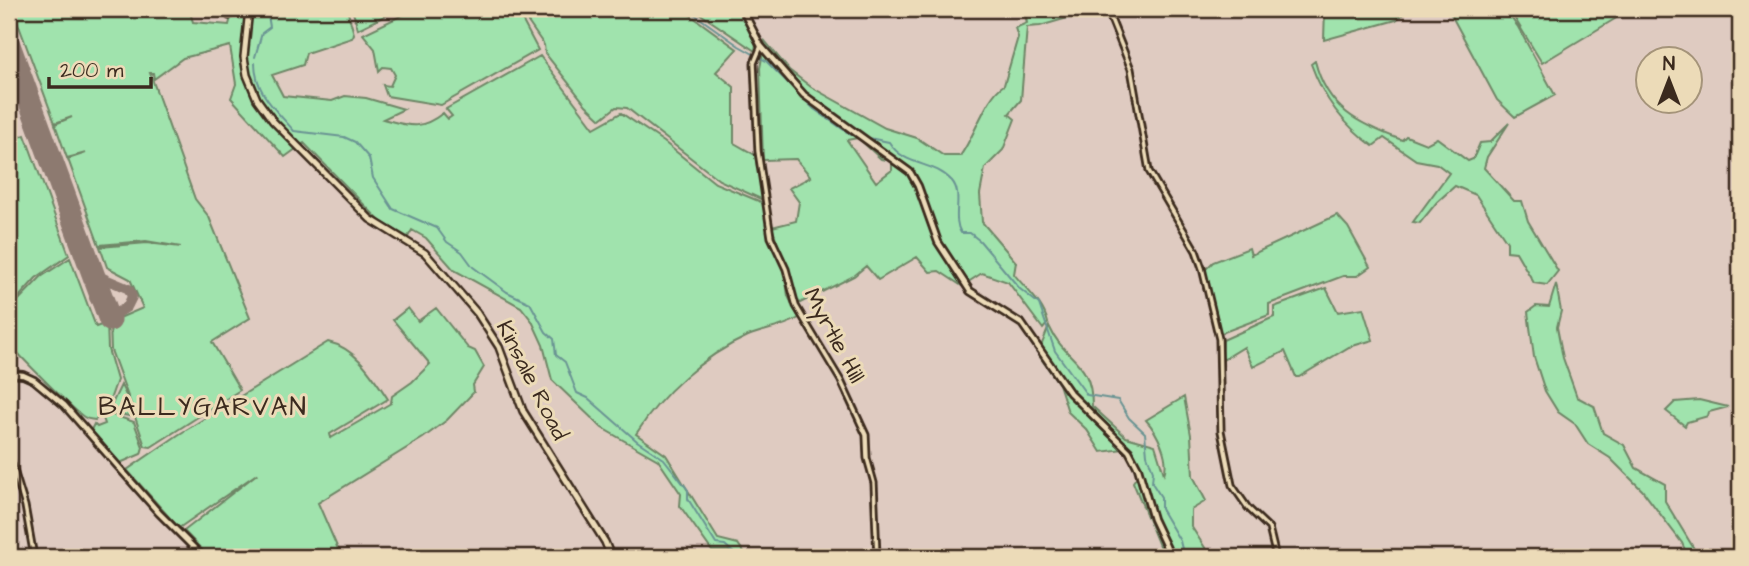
<svg xmlns="http://www.w3.org/2000/svg" width="1749" height="566" font-family="'Architects Daughter',sans-serif">
<style>
.green{fill:#a0e3ad;stroke:#6e8666;stroke-width:2;fill-rule:evenodd}
.lines{fill:none;stroke-linecap:round;stroke-linejoin:round}
.stream{stroke:#6a9493;stroke-width:2}
.taxiway{stroke:#8d7a70;stroke-width:10}
.runway{stroke:#8d7a70;stroke-width:23}
.minor-casing{stroke:#3b2a1e;stroke-width:9}
.tertiary-casing{stroke:#3b2a1e;stroke-width:10}
.secondary-casing{stroke:#3b2a1e;stroke-width:10}
.minor{stroke:#ecdbb8;stroke-width:3.5}
.tertiary{stroke:#ecdbb8;stroke-width:4.5}
.secondary{stroke:#ecdbb8;stroke-width:5}
.labels{text-anchor:middle;stroke-width:6;stroke-linejoin:round;paint-order:stroke}
.street-label{font-size:23px;fill:#3b2a1e;stroke:#ecdbb8}
.quarter-label{font-size:26px;letter-spacing:2px;fill:#3b2a1e;stroke:#ecdbb8}
</style>
<rect width="100%" height="100%" fill="#dfcbc1"/>
<filter id="ink" filterUnits="userSpaceOnUse"><feTurbulence type="fractalNoise" baseFrequency=".0143" numOctaves="2"/><feDisplacementMap in="SourceGraphic" scale="14" xChannelSelector="R" yChannelSelector="G"/><feConvolveMatrix kernelMatrix="1 2 1 2 8 2 1 2 1" color-interpolation-filters="sRGB"/></filter>
<g filter="url(#ink)">
<!-- green -->
<path class="green" d="M17 9H122L130 13 141 9H189L193 22 229 25 233 9H347L354 34 352 38 306 53 303 65 272 75 283 96 332 101 345 96 366 98 404 109 383 119C409 126 420 131 443 113L448 119 452 116 446 109 540 56 594 128 621 113 664 142 715 183 761 202 764 204 769 239 785 273 788 296 799 318C782 328 765 329 748 336 703 356 662 393 636 434L666 455 718 539 738 544 747 557H733L729 551H712L680 506 681 494 658 460 602 428 552 380 543 345 532 321 521 307 454 270 426 238 412 230 408 237 380 221 304 143 285 157 231 98 236 84 230 46 183 58 154 79 153 73H150L195 199 209 217 250 318 212 342 240 390 151 447 145 446 135 417 113 413 110 408 121 385 133 410 111 350 110 322 143 308 130 279 107 267 100 247 147 243 181 247 146 241 99 245 68 159 86 153 67 158 55 124 72 117 55 123 13 10Z
M352 9H399L358 29Z
M415 9H511L520 16 538 50 441 105 387 96 383 85 390 86 395 75 391 68 383 67 379 71 375 49 363 34Z
M519 9H682L737 49 716 72 734 87V143L755 155 763 200 719 180 627 108 616 107 601 119 586 105 545 53 544 45Z
M693 9H738L756 44 755 51Z
M1024 9H1103L1104 12 1088 18 1081 14 1040 26 1027 27 1021 100 1009 114 1015 119 1003 150 985 168 980 194 982 222 1016 262 1014 274C1027 291 1043 302 1048 323L1043 329 1008 282 982 273 962 286 939 271 930 272 917 257 878 280 866 266 854 276 798 304 772 227 796 221 799 202 789 188 811 177 796 159 763 160 760 68 765 41 789 70 811 87 885 128 917 138 944 156H960C975 136 986 96 1004 85L1018 37 1015 28 1027 23ZM858 138 881 159 892 161V170L876 182 847 140Z
M1325 9H1409L1396 20 1324 40Z
M1448 9H1504L1518 27 1555 95 1515 117 1497 100Z
M1509 9H1620L1623 14 1542 63Z
M1315 61C1327 109 1358 124 1402 140L1406 136 1426 144 1437 138 1468 161 1473 159 1480 143 1490 142 1509 123 1487 157 1484 168 1514 201H1522L1528 221 1558 271 1547 285 1534 283 1516 252 1507 251V242L1476 195 1455 186 1437 202 1420 223 1413 222 1449 173 1437 164 1416 160 1384 138 1373 146C1343 124 1324 100 1311 64Z
M25 135 69 255 36 278 9 308V141Z
M1337 215 1348 227 1370 267 1357 276H1343L1269 304V315L1219 334 1206 286V269L1213 262 1249 248 1251 255Z
M70 258 96 327 107 323 108 349 117 380 107 408 95 420C92 419 88 420 84 417 76 412 16 353 13 347L9 349V310L41 277Z
M1556 284 1561 311 1557 327 1563 358 1577 397 1594 406 1603 433 1624 445 1636 468 1665 484V501L1699 557H1688L1682 543 1642 490 1610 458 1588 444 1575 424 1558 412 1545 391 1534 357 1528 312 1536 306 1549 307Z
M1326 288 1338 312 1363 308 1373 340 1349 347 1299 377H1296L1285 351 1253 367 1244 347 1221 361 1223 340 1274 317V307Z
M408 308 418 321 436 308 468 348 475 351 484 367 473 385 474 392 447 420 423 438 318 503 338 549 329 557H209L184 531 258 473 179 528 127 470 178 435 328 342C356 348 372 375 388 399L330 434 331 438 391 403 392 396 412 382 430 364 393 320Z
M1049 326C1065 362 1092 359 1092 406L1126 437 1155 445 1164 474C1170 458 1157 432 1146 420L1184 397 1191 435 1193 476 1206 501 1191 510V526L1211 557H1140L1160 548 1133 482 1142 469 1131 448 1101 452 1087 430 1068 412 1059 384 1038 354Z
M1699 400 1728 407 1709 412 1708 416 1687 422 1685 426 1666 411 1675 402Z
M107 413 134 422 143 447 141 454 120 463 91 430 94 424 97 427 105 424 103 418Z"/>
<g class="lines">
<!-- stream -->
<path class="stream" d="M687 9 739 46 766 61 814 109 851 135 858 136
M255 57 262 33 270 27 267 9
M255 63C255 93 276 110 294 131L344 137 355 142 369 158 373 178 393 209 437 228 447 242 462 252 473 267 507 292 530 303 546 332 554 339 556 355 565 362 577 393 588 398 637 441 664 459 688 490V499L716 544 725 545 738 557
M864 137 889 142C905 168 933 160 952 181 964 195 951 217 961 233H970L980 241 1020 289 1039 304 1055 351 1087 395 1118 400 1129 418 1145 433 1147 455 1153 471 1152 483 1161 497V509L1180 541 1184 557"/>
<!-- taxiway -->
<path class="taxiway" d="M91 268 103 278 129 289 132 297 127 307 116 314 101 310 94 298V278"/>
<!-- runway -->
<path class="runway" d="M9 45 110 320"/>
<defs>
<path id="minor" d="M1107 9 1131 69 1149 171 1196 251 1202 268 1219 339 1221 431 1232 485 1248 508 1269 528 1276 557
M229 16 230 9
M761 46 754 63 758 151 771 237 786 269 796 306 841 381 866 435 867 458 874 483 877 557
M9 454 25 506 34 557"/>
<path id="tertiary" d="M742 9 761 46 804 95 910 172 918 186 938 242 970 291 1022 324 1070 393 1129 451 1138 468 1153 519 1171 557
M9 374 23 375 34 380 64 405 159 513 203 557"/>
<path id="secondary" d="M249 9 244 57 247 75 257 99 273 121 370 219 425 253 477 313 499 347 523 411 605 542 611 557"/>
</defs>
<!-- minor casing -->
<use href="#minor" class="minor-casing"/>
<!-- tertiary casing -->
<use href="#tertiary" class="tertiary-casing"/>
<!-- secondary casing -->
<use href="#secondary" class="secondary-casing"/>
<!-- minor -->
<use href="#minor" class="minor"/>
<!-- tertiary -->
<use href="#tertiary" class="tertiary"/>
<!-- secondary -->
<use href="#secondary" class="secondary"/>
</g>
</g>
<g class="labels">
<!-- street labels -->
<g class="street-label">
<text transform="translate(835 335) rotate(62)" y="8">Myrtle Hill</text>
<text transform="translate(533 380) rotate(63)" y="8">Kinsale Road</text>
</g>
<!-- quarter labels -->
<g class="quarter-label">
<text x="203" y="415">BALLYGARVAN</text>
</g>
</g>
<!-- margin -->
<rect width="1749" height="566" fill="none" stroke="#ecdbb8" stroke-width="35"/>
<rect x="18" y="18" width="1714" height="531" fill="none" stroke="#3b2a1e" stroke-width="2.5" filter="url(#ink)"/>
<!-- north arrow -->
<g transform="translate(1669 80)"><circle r="33" fill="#ecdbb8" stroke="#a5947a" stroke-width="2"/>
<path d="M0-5L12 26L0 18L-12 26Z" fill="#3b2a1e"/>
<text y="-10" font-size="19" font-weight="bold" text-anchor="middle" fill="#3b2a1e">N</text>
</g>
<!-- scale -->
<path d="M49 77v10h102v-10" fill="none" stroke="#3b2a1e" stroke-width="3.5"/>
<text x="60" y="77" font-size="21" fill="#3b2a1e" stroke="#ecdbb8" stroke-width="5" paint-order="stroke">200 m</text>
</svg>
